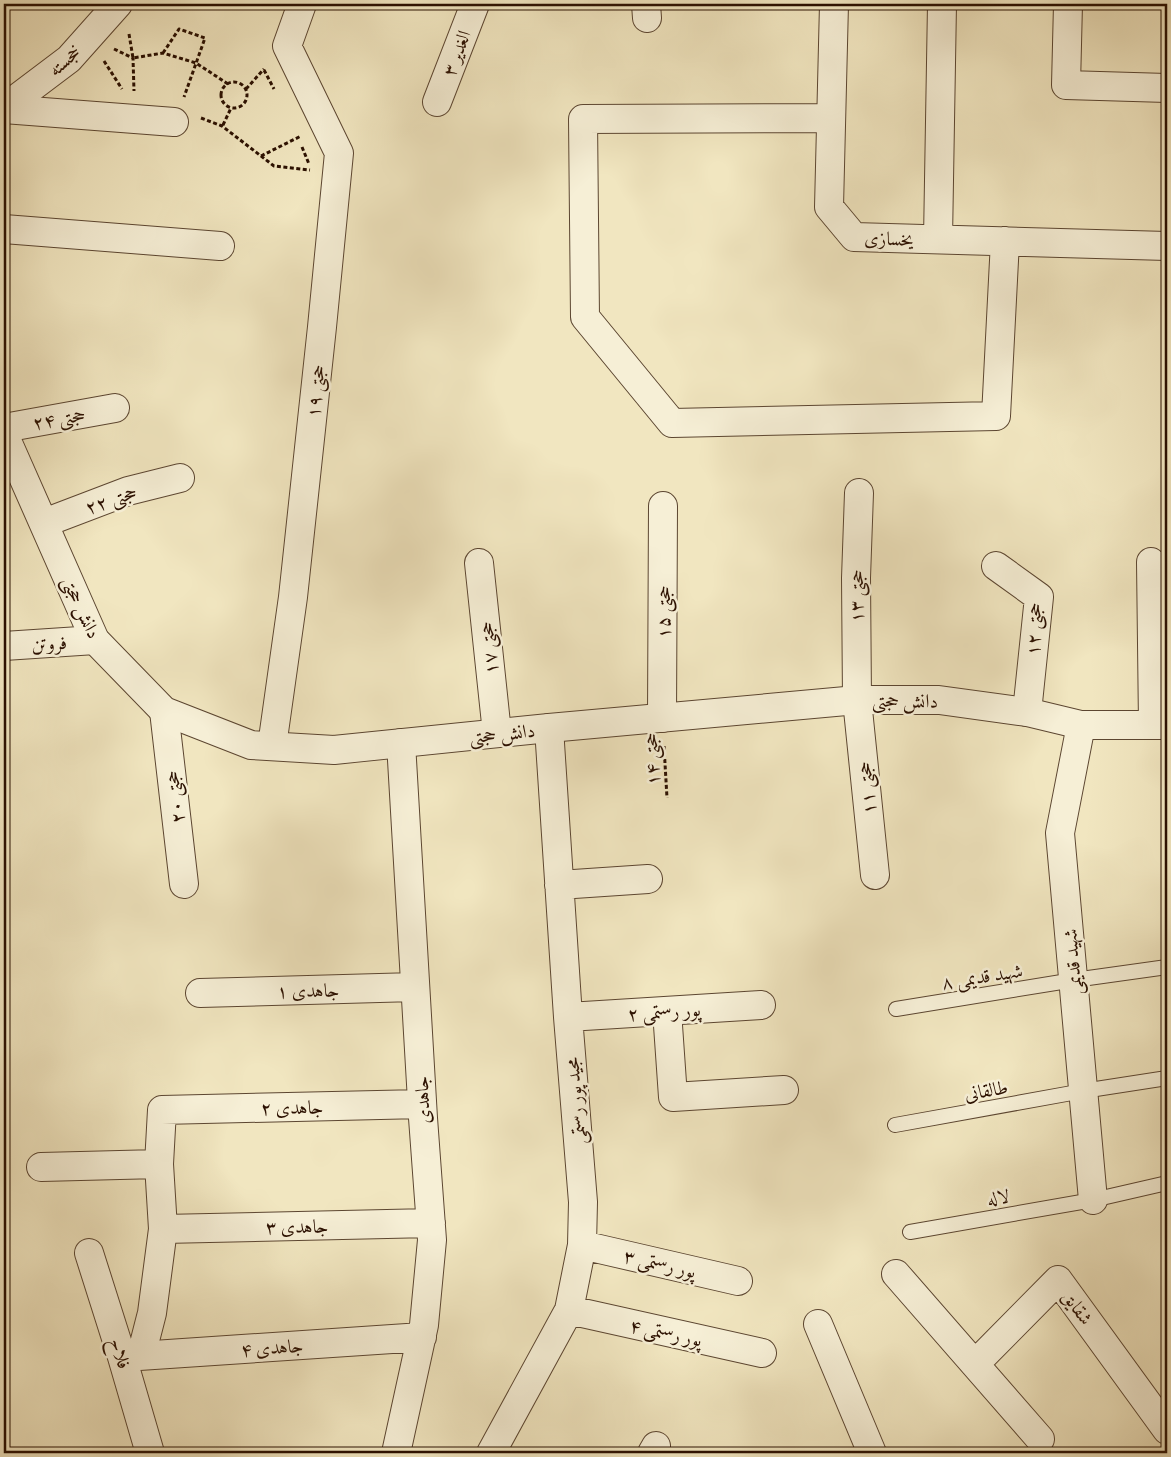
<svg xmlns="http://www.w3.org/2000/svg" width="1171" height="1457" font-family="Vollkorn,Amiri,serif">
<style>
.lines{fill:none;stroke-linecap:round;stroke-linejoin:round}
.service-casing{stroke:#5c4631;stroke-width:16}
.minor-casing{stroke:#5c4631;stroke-width:30}
.tertiary-casing{stroke:#5c4631;stroke-width:30}
.path{stroke:#2b1001;stroke-width:3;stroke-dasharray:4 2.5;stroke-linecap:butt}
.service{stroke:#f6efd6;stroke-width:14}
.minor{stroke:#f6efd6;stroke-width:28}
.tertiary{stroke:#f6efd6;stroke-width:28}
.labels{text-anchor:middle;stroke-width:5;stroke-linejoin:round;paint-order:stroke}
.street-label{font-size:19px;fill:#2b1001;stroke:#f6efd6}
</style>
<rect width="100%" height="100%" fill="#f1e6c0"/>
<filter id="stains"><feTurbulence type="fractalNoise" baseFrequency=".004" numOctaves="4"/><feColorMatrix values="0 0 0 0 .2 0 0 0 0 .09 0 0 0 0 .02 0 0 0 .5 -.17"/></filter>
<radialGradient id="worn" r=".72"><stop offset=".6" stop-color="#630" stop-opacity="0"/><stop offset="1" stop-color="#630" stop-opacity=".3"/></radialGradient>
<g class="lines">
<defs>
<path id="service" d="M896 1009 1074 980 1167 967
M895 1125 1083 1091 1167 1078
M910 1232 1093 1200 1167 1183"/>
<path id="minor" d="M646 4 647 18
M834 4 829 207 854 237 1167 246
M1068 4 1066 85 1167 88
M437 102 475 4
M4 109 174 122
M831 118 583 119 585 317 672 423 996 416 1005 241
M4 229 220 246
M938 239 942 4
M4 428 115 408
M859 493 856 578 857 700 875 875
M44 523 128 491 180 478
M1151 562 1153 725
M479 563 497 733
M996 566 1039 597 1027 712
M4 646 95 640
M164 711 184 884
M662 718 663 506
M1081 725 1060 833 1093 1200
M272 746 293 597 322 327 339 153 287 46 302 4
M559 885 648 879
M200 993 415 987
M667 1011 673 1097 784 1090
M568 1017 761 1005
M41 1167 159 1164
M163 1229 431 1223
M582 1245 738 1281
M89 1253 122 1357 150 1453
M896 1274 1040 1439
M569 1310 762 1353
M818 1324 872 1453
M141 1356 152 1313 163 1229 159 1164 162 1110 422 1104
M124 1357 422 1337
M975 1364 1058 1280 1167 1430
M396 1453 424 1325 432 1240 423 1118 401 743
M491 1453 569 1310 582 1245 583 1202 568 1017 549 728
M652 1453 656 1446"/>
<path id="tertiary" d="M4 108 69 59 118 4
M4 434 95 640 164 711 251 745 334 750 549 728 857 700H939L1027 712 1081 725H1167"/>
</defs>
<!-- service casing -->
<use href="#service" class="service-casing"/>
<!-- minor casing -->
<use href="#minor" class="minor-casing"/>
<!-- tertiary casing -->
<use href="#tertiary" class="tertiary-casing"/>
<!-- path -->
<path class="path" d="M129 34 133 58 163 53 196 63 228 84
M114 49 133 58 134 91
M163 53 179 29 205 38 184 97
M104 61 122 89
M264 70 274 89
M221 95a13 13 0 1 1 26 0a13 13 0 1 1-26 0Z
M246 89 264 69
M201 118 222 126 274 166 310 170
M223 125 231 108
M302 147 309 164
M261 156 301 136
M664 746 667 798"/>
<!-- service -->
<use href="#service" class="service"/>
<!-- minor -->
<use href="#minor" class="minor"/>
<!-- tertiary -->
<use href="#tertiary" class="tertiary"/>
</g>
<g class="labels">
<!-- street labels -->
<g class="street-label">
<text transform="translate(456 53) rotate(-69)" y="7">الغدیر ۳</text>
<text transform="translate(64 60) rotate(-42)" y="7">خجسته</text>
<text transform="translate(889 238) rotate(2)" y="7">یخسازی</text>
<text transform="translate(315 391) rotate(-84)" y="7">حجتی ۱۹</text>
<text transform="translate(59 418) rotate(-10)" y="7">حجتی ۲۴</text>
<text transform="translate(111 499) rotate(-19)" y="7">حجتی ۲۲</text>
<text transform="translate(856 596) rotate(-90)" y="7">حجتی ۱۳</text>
<text transform="translate(82 607) rotate(65)" y="7">دانش حجتی</text>
<text transform="translate(663 612) rotate(-90)" y="7">حجتی ۱۵</text>
<text transform="translate(1033 629) rotate(-88)" y="7">حجتی ۱۲</text>
<text transform="translate(49 643) rotate(-4)" y="7">فروتن</text>
<text transform="translate(488 648) rotate(-96)" y="7">حجتی ۱۷</text>
<text transform="translate(905 700) rotate(1)" y="7">دانش حجتی</text>
<text transform="translate(502 733) rotate(-6)" y="7">دانش حجتی</text>
<text transform="translate(651 759) rotate(-93)" y="7">حجتی ۱۴</text>
<text transform="translate(866 788) rotate(-96)" y="7">حجتی ۱۱</text>
<text transform="translate(174 797) rotate(-97)" y="7">حجتی ۲۰</text>
<text transform="translate(1072 962) rotate(-95)" y="7">شهید قدیمی</text>
<text transform="translate(982 976) rotate(-9)" y="7">شهید قدیمی ۸</text>
<text transform="translate(308 990) rotate(-1)" y="7">جاهدی ۱</text>
<text transform="translate(664 1011) rotate(-4)" y="7">پور رستمی ۲</text>
<text transform="translate(986 1090) rotate(-10)" y="7">طالقانی</text>
<text transform="translate(422 1100) rotate(-93)" y="7">جاهدی</text>
<text transform="translate(575 1101) rotate(-95)" y="7">مجید پور رستمی</text>
<text transform="translate(292 1107) rotate(-1)" y="7">جاهدی ۲</text>
<text transform="translate(998 1197) rotate(-10)" y="7">لاله</text>
<text transform="translate(297 1226) rotate(-1)" y="7">جاهدی ۳</text>
<text transform="translate(660 1263) rotate(13)" y="7">پور رستمی ۳</text>
<text transform="translate(1078 1307) rotate(54)" y="7">شقایق</text>
<text transform="translate(666 1332) rotate(12)" y="7">پور رستمی ۴</text>
<text transform="translate(272 1347) rotate(-4)" y="7">جاهدی ۴</text>
<text transform="translate(121 1353) rotate(73)" y="7">فلاح</text>
</g>
</g>
<!-- margin -->
<rect width="1171" height="1457" fill="none" stroke="#f1e6c0" stroke-width="20"/>
<rect x="5" y="5" width="1161" height="1447" fill="none" stroke="#2b1001" stroke-width="2.5"/>
<rect x="10" y="10" width="1151" height="1437" fill="none" stroke="#2b1001"/>
<rect width="100%" height="100%" filter="url(#stains)"/>
<rect width="100%" height="100%" fill="url(#worn)"/>
</svg>
